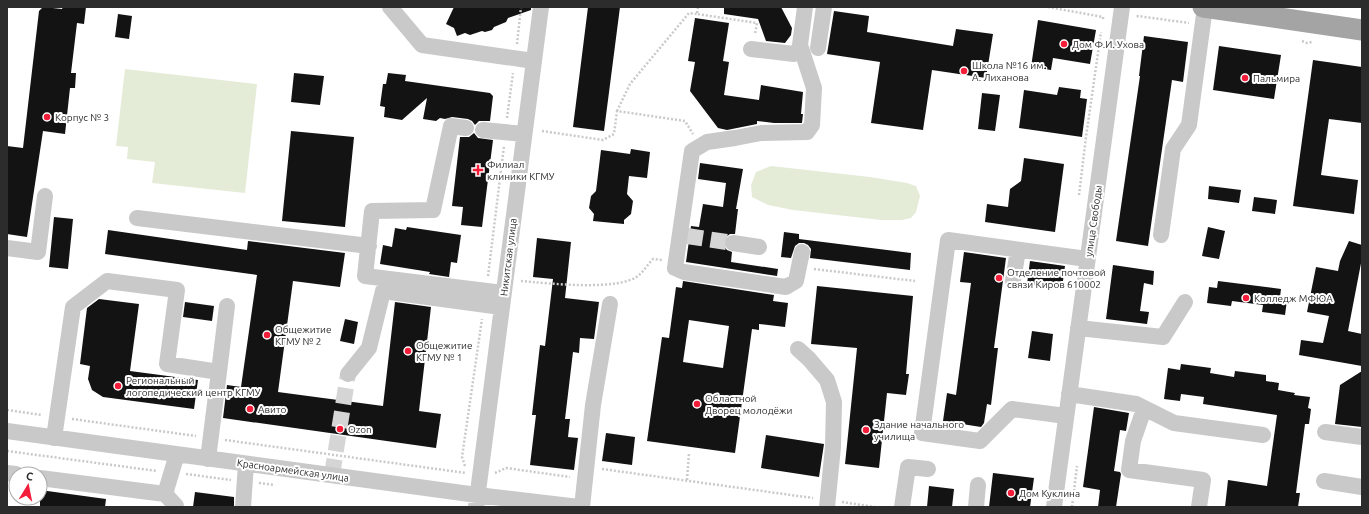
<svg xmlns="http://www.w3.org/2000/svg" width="1369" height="514" font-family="Ubuntu,sans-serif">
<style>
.green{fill:#e4ecd8}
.building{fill:#131313;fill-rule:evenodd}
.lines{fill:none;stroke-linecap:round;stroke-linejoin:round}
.minor-tunnel{stroke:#d5d5d5;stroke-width:16;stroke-dasharray:16 8;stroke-linecap:butt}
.path{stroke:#c9c9c9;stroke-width:2.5;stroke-dasharray:2 2;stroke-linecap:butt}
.minor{stroke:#c9c9c9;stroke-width:16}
.major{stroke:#a4a4a4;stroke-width:21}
.poi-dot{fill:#f41d39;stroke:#fff;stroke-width:1.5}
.labels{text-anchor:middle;stroke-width:4;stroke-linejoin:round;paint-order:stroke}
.poi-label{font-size:10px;fill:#2c2c2c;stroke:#fff;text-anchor:start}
.street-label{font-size:10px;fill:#2c2c2c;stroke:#fff}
</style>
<rect width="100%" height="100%" fill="#fff"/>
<!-- green -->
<path class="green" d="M125 69 257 84 245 193 152 183 155 162 127 159 128 147 116 146Z
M771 166 870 177 907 183 916 186 920 196 916 212 911 218 902 220H881L793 210 768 205 752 197 751 185 756 172Z"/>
<!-- building -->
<path class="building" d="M43 7 62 9 63 7H86L84 24 77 23 71 73H76L75 88H70L65 134 43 131 27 237 7 234V146L23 148 39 11Z
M454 7H531V10L508 18 506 22 494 27 492 30 485 32 482 31 470 35 465 33 457 36 454 28 446 24Z
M588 7H620L604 131 573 127Z
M724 7H781L792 28 791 35 785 43 766 41 758 19 724 14Z
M834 11 869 16 867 32 953 46 956 29 993 34 986 78 932 70 923 130 871 123 880 62 827 54Z
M118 14 132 16 129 39 115 37Z
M695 18 729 23 723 61 729 62 724 95 759 100 761 85 803 92 801 114H803L802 123H774L757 121V124L727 130 718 128 690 91 695 62 688 61Z
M1038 20 1096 30 1090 64 1053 58 1051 70 1031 67Z
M1144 36 1188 42 1183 82 1172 80 1148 246 1116 241 1140 76H1139Z
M1219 46 1281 55 1274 99 1213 90Z
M1313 60 1362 67V123L1329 119 1321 175 1358 180 1354 214 1293 206Z
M294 73 324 76 320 105 291 102Z
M388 73 406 75 405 81 490 93 493 96 490 121H479L475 125 472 121 468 119 452 117 445 119 440 118 436 121 423 119 427 98 402 120 384 117 385 107 380 106 383 84H386Z
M1059 87 1081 90 1080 98 1087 99 1082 137 1019 128 1024 90 1057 95Z
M982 93 1000 95 995 131 978 129Z
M291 131 354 137 345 227 282 221Z
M474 133 478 138 493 140 482 227 461 225 463 207 452 206 460 137H469Z
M631 149 650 152 647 178 629 176 627 194 633 201 631 214 624 220V224L593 221 594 214 589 208 591 196 596 191 601 150 630 154Z
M1024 158 1064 164 1055 232 985 222 987 204 1008 207 1010 189 1021 181Z
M700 163 743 169 736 209H738L735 234H730L726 237 724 241V246L727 250 732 252 731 262 778 269 777 276 686 262 691 226 699 227 703 204 723 207 726 183 698 179Z
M1209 186 1241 190 1239 203 1208 199Z
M1254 197 1277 200 1275 214 1252 211Z
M54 217 73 219 68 269 49 267Z
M407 227 461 235 457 263 451 262 449 277 429 274 430 272 380 264 383 245 392 247 395 228 406 230Z
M1208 227 1225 231 1219 259 1202 256Z
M108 230 247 250 248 241 345 253 340 287 293 281 278 392 383 406 395 302 431 307 419 411 441 414 436 448 223 418 227 385 241 387 257 275 105 254Z
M784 232 799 234V239L911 253 910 270 810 258 811 249 808 245 804 243H799L795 246 791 258 781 257Z
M537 238 571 242 565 298 599 302 594 339 580 338 579 353 573 352 565 419H570L568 437 578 438 574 470 530 465 536 415H532L540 345 545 346 553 279 533 277Z
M1349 241 1362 245V258L1348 331 1362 334V366L1299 355 1301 340 1323 343 1329 316 1307 312 1316 267 1338 271 1340 261Z
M964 252 1006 258 994 348H998L991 405 987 404 984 423 981 427 943 421 947 393 956 395 971 283 960 282Z
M1030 261 1065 266 1062 288 1027 284Z
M1113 265 1154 271 1153 285 1144 283 1140 311 1149 312 1147 324 1106 319Z
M683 281 774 295 773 301 788 303 785 327 759 324V330L752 329 735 453 647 441 662 337 669 338 676 287 682 288ZM689 320 729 326 723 368 683 362Z
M1218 281 1281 289 1280 297 1287 300 1285 315 1262 312 1263 305 1232 301 1231 306 1207 303 1209 287 1217 288Z
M817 286 913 296 906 374H909L906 395 887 393 879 468 845 464 857 348 811 344Z
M99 299 139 304 130 371 198 380 194 409 103 397 92 390 88 379 90 366 80 364 87 308Z
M185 302 214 306 212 321 183 317Z
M345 319 358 322 354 344 340 341Z
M1032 331 1053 334 1050 361 1028 358Z
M1181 364 1211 368 1210 373 1234 377 1235 371 1266 375V381L1279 383 1278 390 1295 393 1294 395 1310 397 1308 408 1311 409 1309 424H1305L1296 493H1300L1298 507H1225L1228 480 1267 486 1277 415 1203 404 1204 397 1181 394 1180 401 1164 399 1168 368 1180 370Z
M1362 371V427L1335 424 1340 385Z
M1094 407 1129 413 1126 431 1120 430 1114 471 1120 472 1121 474 1116 507H1098L1100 490 1083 487Z
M606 433 635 437 632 465 602 461Z
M766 435 824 444 819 477 761 468Z
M993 473 1034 478 1030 507H989Z
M929 486 954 489 952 507H927Z
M40 490 106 499 105 507H40Z
M195 492 234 497V507H193Z"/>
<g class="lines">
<!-- minor-tunnel -->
<path class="minor-tunnel" d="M687 236 733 243
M332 475 348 374"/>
<!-- path -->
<path class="path" d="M698 7 697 14 757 23 755 34
M1048 7 1103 17V19
M1137 17 1138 16 1189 23
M1302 41 1307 43 1312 42
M517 44 521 7
M617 111 630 84 689 13 697 14
M507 118 513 73
M542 131 603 140 614 134 617 111 685 121 693 134
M1079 195 1086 137 1101 32
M814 269 915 281
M488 276 504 146
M521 281C546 283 620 292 639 275 644 271 648 264 653 259L662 260
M7 410 42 415
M72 419 196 436
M225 440 466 473
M7 451 157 471
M465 466 462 457 482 319
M602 469 813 498
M495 473 506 468 570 477
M186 474 231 480
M687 480 689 453
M259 483 274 485
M842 502 875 507
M1072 507 1077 466"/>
<!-- minor -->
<path class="minor" d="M390 7 422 45 534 61
M818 48 824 7
M751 49 794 54 801 48
M466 128 451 126 433 210 372 211 365 276 503 293
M483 130 524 134
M137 218 369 246
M1161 235 1173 149 1189 125 1205 7
M733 243 759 247
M7 248 38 252 45 196
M802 252 796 281 786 287 684 272 675 268 692 151 707 142 735 138 761 133 807 132 812 125 814 88 800 45 805 7
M1013 281 1018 250
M1078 328 1163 337 1185 302
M798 349 809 359 827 380 834 402 833 447 827 507
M219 372 227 306
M348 374 369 348 383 291 501 307
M1069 394 1136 404 1174 423 1263 435
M1144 409 1133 441 1129 470 1203 480 1199 507
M1066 416 1012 409 980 441 922 433 948 240 1087 259
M7 431 477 495 579 507
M1325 432 1362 437
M54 438 73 307 107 281 177 290 167 364 219 372 208 459
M7 473 16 474
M40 478 165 494 176 506V507
M1324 481 1362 487
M165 494 177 454
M243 507 246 464
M476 507 541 7
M582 507 593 405 610 304
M902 507 908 467 928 469
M976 507 978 485
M1054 507 1122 7"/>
<!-- major -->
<path class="major" d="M1203 7 1362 30"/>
</g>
<!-- markers -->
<g class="poi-dot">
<circle cx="1064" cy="44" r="4"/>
<circle cx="964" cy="71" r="4"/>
<circle cx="1245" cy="78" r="4"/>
<circle cx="47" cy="117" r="4"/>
<path d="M476 164h4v4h4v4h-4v4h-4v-4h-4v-4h4z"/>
<circle cx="999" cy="278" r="4"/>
<circle cx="1246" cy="298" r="4"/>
<circle cx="267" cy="335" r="4"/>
<circle cx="408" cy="351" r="4"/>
<circle cx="118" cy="386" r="4"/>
<circle cx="697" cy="404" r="4"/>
<circle cx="250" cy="409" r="4"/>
<circle cx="340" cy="429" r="4"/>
<circle cx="866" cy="430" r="4"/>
<circle cx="1011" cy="493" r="4"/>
</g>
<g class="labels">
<!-- poi labels -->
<g class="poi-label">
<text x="1072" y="48">Дом Ф.И. Ухова</text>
<text x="972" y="69">Школа №16 им.<tspan x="972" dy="12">А. Лиханова</tspan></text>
<text x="1253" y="82">Пальмира</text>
<text x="55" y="121">Корпус № 3</text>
<text x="487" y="168">Филиал<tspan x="487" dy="12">клиники КГМУ</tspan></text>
<text x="1007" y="276">Отделение почтовой<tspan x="1007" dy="12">связи Киров 610002</tspan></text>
<text x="1254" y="302">Колледж МФЮА</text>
<text x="275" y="333">Общежитие<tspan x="275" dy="12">КГМУ № 2</tspan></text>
<text x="416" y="349">Общежитие<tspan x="416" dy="12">КГМУ № 1</tspan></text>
<text x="126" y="384">Региональный<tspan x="126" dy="12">логопедический центр КГМУ</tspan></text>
<text x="705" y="402">Областной<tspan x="705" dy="12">Дворец молодёжи</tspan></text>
<text x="258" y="413">Авито</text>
<text x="874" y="428">Здание начального<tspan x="874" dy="12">училища</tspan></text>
<text x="348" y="433">Ozon</text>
<text x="1019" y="497">Дом Куклина</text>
</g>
<!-- street labels -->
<g class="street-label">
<text transform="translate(1093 221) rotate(-82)" y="4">улица Свободы</text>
<text transform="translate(508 257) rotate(-83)" y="4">Никитская улица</text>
<text transform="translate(293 470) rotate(8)" y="4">Красноармейская улица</text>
</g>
</g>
<!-- border -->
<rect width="1369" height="514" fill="none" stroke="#2c2c2c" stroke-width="16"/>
<!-- north arrow -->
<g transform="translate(28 486) rotate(10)"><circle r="19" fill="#ffffff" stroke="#ababab"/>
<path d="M0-3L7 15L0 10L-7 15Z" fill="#f41d39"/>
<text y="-6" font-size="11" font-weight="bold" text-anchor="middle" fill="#2c2c2c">С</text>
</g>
</svg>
